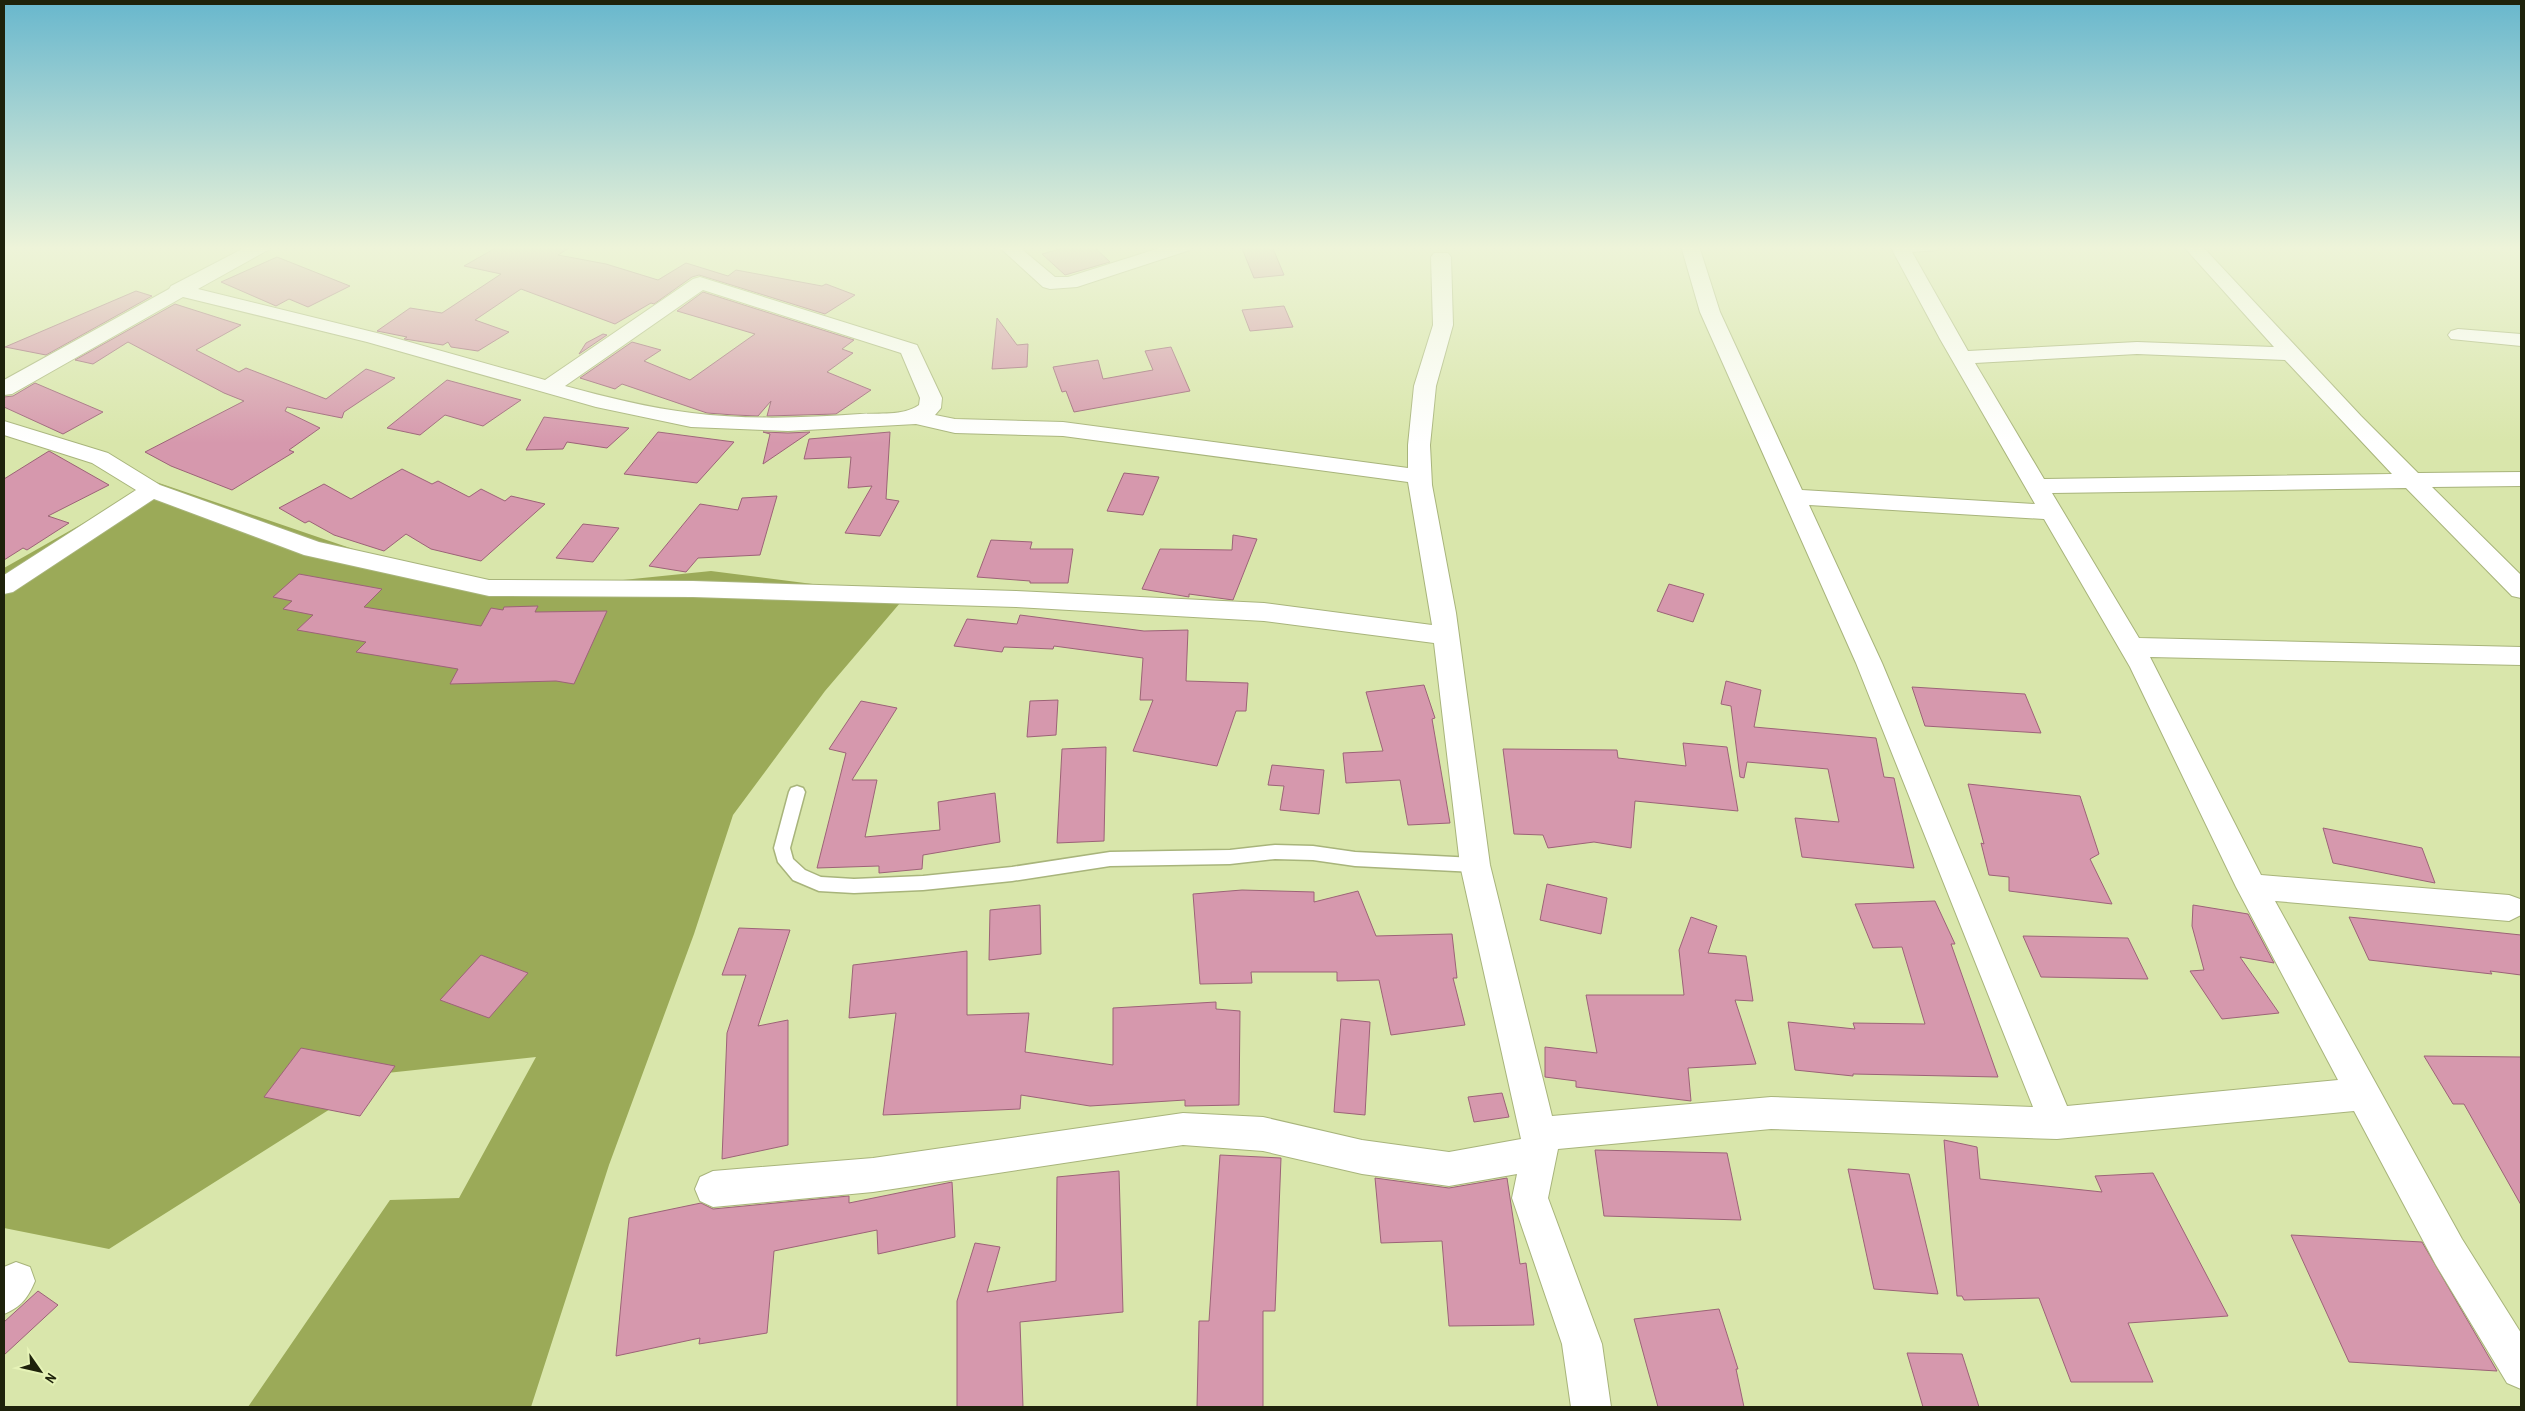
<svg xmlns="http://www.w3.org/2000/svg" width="2525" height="1411" font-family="'Archivo Narrow',sans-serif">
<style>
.forest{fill:#9baa58}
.building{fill:#d698ad;stroke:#9c6377}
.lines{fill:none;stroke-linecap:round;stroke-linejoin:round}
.lane-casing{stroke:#a8b47b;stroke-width:3}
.street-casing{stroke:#a8b47b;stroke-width:2}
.lane{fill:#fff;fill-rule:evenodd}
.street{fill:#fff;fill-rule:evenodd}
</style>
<rect width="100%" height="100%" fill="#d9e6ab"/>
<!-- forest -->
<path class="forest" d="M156 482 485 594 711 571 906 596 825 691 733 815 694 934 609 1165 531 1407H248L390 1200 459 1198 536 1057 387 1073 109 1249 4 1228V568Z"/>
<!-- building -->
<path class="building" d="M499 246H572L558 255 606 264 658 280 686 263 728 276 736 270 822 286 826 284 855 295 825 314 699 275 692 277 654 304 651 303 615 324 521 289 475 320 509 332 478 351 451 347 448 342 443 345 411 340 404 339 407 337 377 331 410 308 442 313 501 274 464 266Z
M1070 246H1093L1110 262 1065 275 1042 254Z
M1241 246H1272L1284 275 1254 278Z
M277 257 350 286 308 307 289 299 276 306 221 282Z
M136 291 152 296 46 355 5 347Z
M703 292 854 340 842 349 853 353 827 372 871 390 836 414 767 416 771 401 758 416 734 415 707 413 622 384 615 389 580 378 632 342 661 350 644 361 690 380 755 334 677 311Z
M175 304 241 325 196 350 239 372 246 368 326 399 366 369 395 378 344 412 342 418 287 407 285 411 320 428 289 450 294 452 232 490 171 466 145 452 244 401 224 393 128 342 93 364 75 360Z
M1284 306 1293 327 1250 331 1242 310Z
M997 318 1017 345 1028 344 1027 367 992 369Z
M603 334 607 335 579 354 586 343Z
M1171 347 1190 391 1074 412 1066 391 1062 392 1053 367 1098 360 1103 379 1153 370 1145 351Z
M447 380 521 400 483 426 445 415 420 435 387 428Z
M35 383 103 412 63 434 4 407V397L13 396Z
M544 417 629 428 607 448 567 442 563 449 526 450Z
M658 432 734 442 697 483 624 474Z
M763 432 788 433 810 432 763 464 770 434Z
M890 432 886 499 899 501 880 536 845 533 872 486 848 488 851 457 804 459 809 439Z
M49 451 109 485 48 516 69 523 27 550 23 548 4 560V479Z
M402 469 432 484 438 481 469 497 481 489 505 501 511 496 545 504 481 561 431 549 406 534 384 551 334 535 309 521 305 523 279 508 324 484 351 499Z
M1124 473 1159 477 1143 515 1107 511Z
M777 496 760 555 698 558 686 572 649 566 700 504 738 510 742 498Z
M583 524 619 528 593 562 556 558Z
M1233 535 1257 539 1233 600 1189 594V597L1142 589 1160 549 1232 550Z
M991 540 1032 542 1030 549H1073L1068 583H1030V581L977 577Z
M299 574 382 589 364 607 481 626 491 608 503 610 504 607 538 606 535 612 607 611 574 684 556 681 450 684 458 669 356 652 366 642 297 630 313 615 283 609 292 601 273 597Z
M1669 584 1704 594 1693 622 1657 611Z
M1020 615 1144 631 1188 630 1186 681 1248 683 1246 711H1236L1217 766 1133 751 1153 700H1140L1143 658 1054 646 1053 649 1004 647 1002 652 954 646 967 619 1017 624Z
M1726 681 1761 690 1754 727 1876 738 1884 777 1894 778 1914 868 1802 857 1795 818 1839 822 1828 769 1747 762 1744 778 1740 777 1731 706 1721 704Z
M1424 685 1435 718 1432 719 1450 823 1408 825 1400 780 1346 783 1343 753 1383 751 1366 692Z
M1912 687 2025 694 2041 733 1925 726Z
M1058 700 1056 735 1027 737 1030 701Z
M861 701 897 708 852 780H877L865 837 940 830 938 802 995 793 1000 842 923 855 922 869 879 873V866L817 868 846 753 829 749Z
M1683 743 1727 747 1738 811 1635 801 1631 848 1594 842 1548 848 1543 835 1514 834 1503 749 1617 750 1618 758 1686 766Z
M1106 747 1104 841 1057 843 1062 749Z
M1272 765 1324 770 1319 814 1280 810 1284 786 1268 785Z
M1968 784 2080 796 2099 854 2090 859 2112 904 2009 891V877L1989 875 1981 843 1984 844Z
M2323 828 2422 848 2435 883 2333 863Z
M1547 884 1607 898 1601 934 1540 920Z
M1242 890 1314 892V902L1358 891 1376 936 1452 934 1457 978H1453L1465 1025 1391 1035 1379 980 1337 981V972H1251L1252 983 1200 984 1193 894Z
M1935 901 1955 944H1951L1998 1077 1853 1074V1076L1795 1070 1788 1022 1855 1029 1853 1023 1925 1024 1902 947 1873 948 1855 904Z
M1040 905 1041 954 989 960 990 910Z
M2193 905 2248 914 2274 963 2240 957 2279 1013 2222 1019 2190 971 2204 970 2192 926Z
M1691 917 1717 926 1708 953 1746 956 1753 1001 1735 1000 1756 1064 1688 1068 1691 1101 1576 1087V1081L1545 1077V1047L1597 1053 1586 995H1684L1679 950Z
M2349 917 2521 935V975L2490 971 2492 974 2369 960Z
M739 928 790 930 758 1026 788 1020V1145L722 1159 727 1033 746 975H722Z
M2023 936 2128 938 2148 979 2041 977Z
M967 951V1015L1029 1013 1025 1052 1113 1065V1008L1216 1002V1009L1240 1011 1239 1105 1185 1106V1100L1090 1106 1021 1095 1020 1109 883 1115 896 1013 849 1018 853 965Z
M481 955 528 973 489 1018 440 1000Z
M1341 1019 1370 1022 1365 1115 1334 1112Z
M301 1048 395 1066 360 1116 264 1097Z
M2424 1056 2521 1057V1205L2464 1104H2453Z
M1502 1093 1509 1117 1474 1122 1468 1097Z
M1944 1140 1977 1147 1980 1179 2102 1192 2095 1176 2153 1173 2228 1316 2128 1323 2153 1382H2071L2039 1298 1964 1300 1962 1296H1957Z
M1595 1150 1727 1153 1741 1220 1604 1216Z
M1220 1155 1281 1158 1275 1311H1263V1407H1197L1199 1321H1209Z
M1848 1169 1909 1174 1938 1294 1874 1289Z
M1119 1171 1123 1312 1020 1322 1023 1407H957V1301L975 1243 1000 1247 987 1292 1056 1281 1057 1177Z
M1375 1178 1449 1188 1507 1178 1520 1264 1526 1263 1534 1325 1449 1326 1442 1241 1381 1243Z
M952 1182 955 1237 878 1254 877 1230 774 1251 767 1333 699 1344 700 1338 616 1356 629 1218 701 1203 713 1209 849 1196V1203Z
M2291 1235 2422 1242 2497 1371 2349 1362Z
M38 1291 58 1305 4 1355V1322Z
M1719 1309 1738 1369H1736L1744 1407H1658L1634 1319Z
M1907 1353 1962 1354 1979 1407H1923Z"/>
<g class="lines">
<defs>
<path id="lane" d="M797 786 803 788 805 792 790 848 793 859 805 870 821 877 854 879 923 876 1012 867 1110 852 1230 850 1275 845 1313 846 1355 852 1475 858 1481 860 1483 865 1481 870 1475 872 1355 866 1313 860 1275 859 1230 864 1110 866 1012 881 923 890 854 893 819 891 793 880 778 862 774 848 789 792 791 788Z"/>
<path id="street" d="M248 246H270L268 250 198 289 381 334 545 380 693 279 700 277 917 345 942 398 941 408 935 415 955 419 1063 422 1408 468V445L1414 386 1433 325 1431 257 1434 253H1448L1451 257 1453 325 1436 386 1430 445 1432 485 1456 613 1490 865 1552 1116 1771 1097 2033 1107 1856 663 1700 312 1681 246H1699L1720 312 1802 490 2035 504 1940 339 1890 246H1939L1937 250 1912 252 1968 351 2137 342 2274 347 2183 246H2202L2361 416 2418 473 2521 472V486L2432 487 2521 575V598L2512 596 2406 488 2052 493 2139 638 2521 647V665L2150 657 2261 875 2509 895 2520 899 2521 915 2509 921 2275 901 2462 1239 2521 1333V1389L2507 1383 2436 1265 2354 1111 2057 1139 1771 1129 1558 1149 1548 1198 1602 1344 1611 1407H1571L1562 1344 1512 1198 1517 1174 1449 1186 1362 1174 1263 1151 1183 1145 873 1192 713 1207 700 1201 695 1189 700 1177 713 1171 873 1158 1183 1113 1263 1117 1362 1140 1449 1152 1521 1139 1460 865 1434 643 1264 621 1016 607 693 597 489 596 304 555 154 499 13 592 4 594V575L136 490 92 463 4 435V421L108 453 160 485 319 542 489 580 693 581 1016 591 1264 603 1432 625 1408 482 1063 436 955 433 916 424 788 431 691 427 596 407 367 342 183 297 12 394 4 395V380L169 289 171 286ZM703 290 901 353 920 398 919 405C903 416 879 413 860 414 804 418 747 420 692 413 649 408 606 397 565 386ZM2137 354 2285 360 2392 474 2044 479 1975 363ZM1809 505 2044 519 2130 667 2236 887 2338 1080 2067 1106 1882 663Z
M998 246H1018L1055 277H1068L1166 246H1192L1190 250 1077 287 1050 289 1043 287Z
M2458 329 2521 334V346L2451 339 2448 335 2451 331Z
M16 1262 30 1267 35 1281C28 1298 21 1307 4 1314V1267Z"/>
</defs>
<!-- lane casing -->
<use href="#lane" class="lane-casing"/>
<!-- street casing -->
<use href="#street" class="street-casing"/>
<!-- lane -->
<use href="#lane" class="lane"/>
<!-- street -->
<use href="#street" class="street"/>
</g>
<!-- sky -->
<linearGradient id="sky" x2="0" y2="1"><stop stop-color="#68b7cd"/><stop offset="0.56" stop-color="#eef4d9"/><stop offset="1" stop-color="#eef4d9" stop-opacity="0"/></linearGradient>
<rect width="2525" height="443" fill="url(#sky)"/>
<!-- border -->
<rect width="2525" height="1411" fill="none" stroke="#1e220b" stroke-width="10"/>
<!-- north arrow -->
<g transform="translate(40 1371) rotate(124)" stroke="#e6f3b7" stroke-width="4" paint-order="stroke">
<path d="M0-4L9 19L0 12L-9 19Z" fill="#1e220b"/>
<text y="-8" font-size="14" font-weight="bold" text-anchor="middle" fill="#1e220b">N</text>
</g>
</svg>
